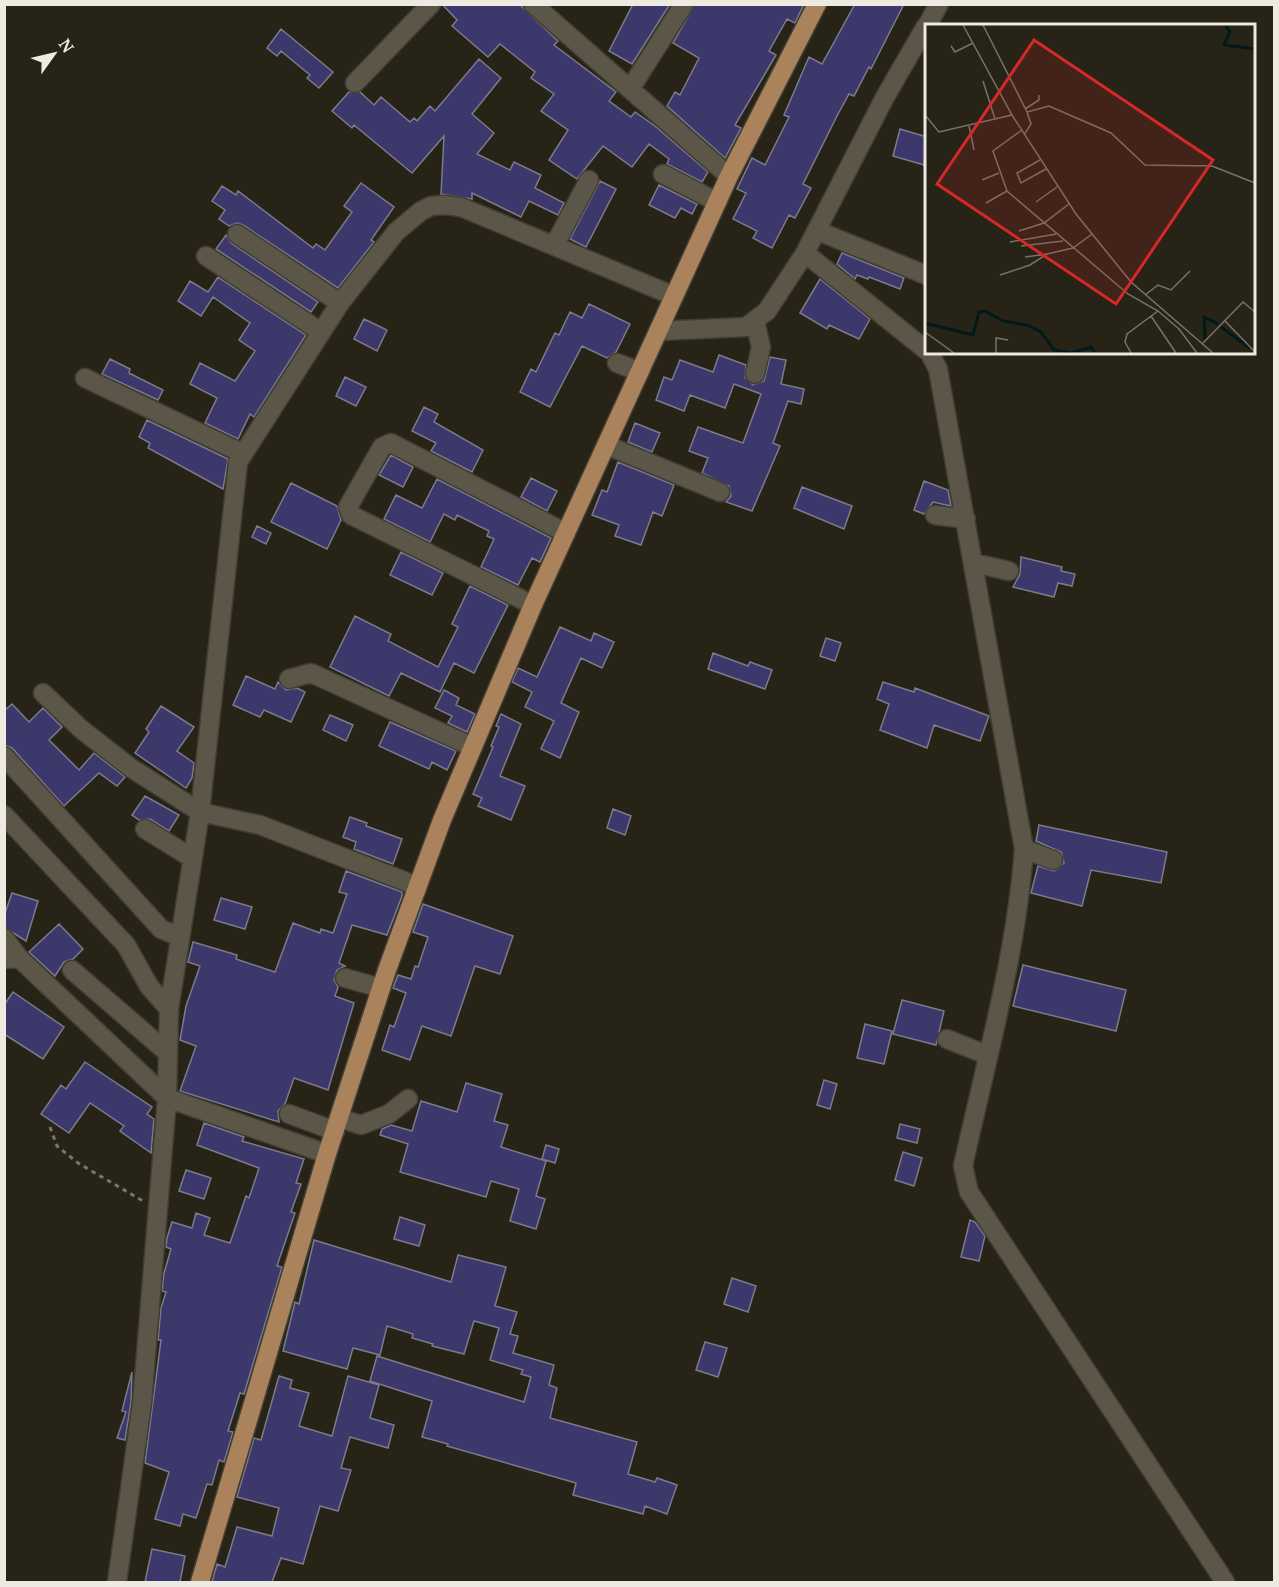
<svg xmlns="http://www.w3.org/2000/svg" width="1279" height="1587" font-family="'Noto Serif',serif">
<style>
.building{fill:#3d386c;stroke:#7b7b8a;stroke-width:1.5}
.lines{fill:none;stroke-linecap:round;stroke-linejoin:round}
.minor-casing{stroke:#413e34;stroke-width:21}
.major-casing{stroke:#413e34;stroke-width:21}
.path{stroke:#79756a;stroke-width:3;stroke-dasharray:4.5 4.5;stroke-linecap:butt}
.minor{stroke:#5c5648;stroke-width:18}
.major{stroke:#aa825b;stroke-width:18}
.inset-river{fill:none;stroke:#001a1b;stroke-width:3}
.inset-road{fill:none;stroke:#777368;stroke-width:1.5}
.view{fill:#d62828;fill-opacity:0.15;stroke:#d62828;stroke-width:3}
.inset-edge{fill:none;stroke:#edeae2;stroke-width:3}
</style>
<rect width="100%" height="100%" fill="#282317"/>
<!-- building -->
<path class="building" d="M442 4H519L558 41 554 45 616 92 609 101 631 117 635 112 655 126 708 172 702 182 667 164 669 159 649 144 632 167 603 146 577 179 549 160 568 130 541 111 554 94 531 78 535 72 500 44 488 57 452 26 457 20Z
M633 4H670L632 64 609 51Z
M695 4H804L795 23 787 19 769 51 776 55 735 125 741 128 725 158 667 106 675 92 680 95 699 58 673 43Z
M855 4H904L871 69 869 67 854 96 849 94 838 114 803 184 811 188 795 218 789 215 772 248 753 238 757 231 733 219 746 193 737 189 752 158 765 165 789 117 784 115 809 57 822 64Z
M281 29 333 72 319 88 307 78 310 75 281 51 277 56 267 48Z
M479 59 501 78 472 114 494 133 477 154 510 170 514 162 541 175 535 188 564 203 558 215 529 201 521 217 472 193V199L441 194 444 136 412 173 354 125 352 128 332 111 349 92H360L374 105 381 97 410 122 414 118 417 121 430 106 435 111Z
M900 129 927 137 924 165 893 156Z
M600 181 616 189 586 247 570 239Z
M361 183 394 207 371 240 374 242 338 288 243 225 237 223 229 226 219 219 225 210 212 201 222 186 236 195 238 191 313 248 316 244 325 250 352 212 344 206Z
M659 185 697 204 692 214 681 208 675 218 649 205Z
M226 235 231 243 318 302 311 312 216 249Z
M842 253 904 278 900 289 869 277 868 279 857 275 855 279 837 264Z
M218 277 306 335 254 417 250 414 238 439 205 423 217 398 190 384 200 363 235 381 255 351 239 340 250 323 213 297 201 316 178 301 190 281 208 292Z
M820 279 870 319 859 339 829 325 827 329 800 313Z
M589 304 630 324 616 352 607 358 582 346 550 407 520 392 531 369 536 372 555 333 559 335 570 312 582 318Z
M364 319 387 330 377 351 354 339Z
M719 355 746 365 745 378 753 385 764 381 770 357 786 360 781 384 804 389 801 404 788 401 773 443 780 446 752 511 726 502 731 496 729 486 702 473 708 458 689 451 698 427 743 443 761 394 734 384 725 408 690 395 684 411 656 400 664 377 672 380 680 360 713 372Z
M110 359 130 369 129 373 163 390 158 400 102 374Z
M345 377 366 387 356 406 336 396Z
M424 407 438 414 434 422 483 450 472 472 431 451 436 443 412 431Z
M147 420 228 459 223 489 148 448 150 443 139 437Z
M635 423 660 433 652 452 628 442Z
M391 455 413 467 403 487 379 475Z
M618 462 674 485 662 516 653 512 641 545 615 536 619 525 592 515 602 490 607 492Z
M531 478 557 491 547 511 521 497Z
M437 479 551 538 540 562 532 558 518 585 481 567 494 539 487 536 489 531 457 515 455 520 444 514 430 542 384 519 396 495 422 508Z
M924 481 948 490 951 506 933 502 924 514 914 510Z
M291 483 337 506 341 520 327 549 271 522Z
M802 487 852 506 844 529 794 508Z
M257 526 271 533 266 544 252 537Z
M401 552 443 573 432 595 390 575Z
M1021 557 1062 567 1061 571 1075 574 1072 586 1058 583 1054 597 1013 587 1020 574Z
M470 586 508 605 474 673 454 663 440 692 401 673 389 696 330 667 355 616 391 634 388 641 438 667 458 627 452 624Z
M560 627 591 641 594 633 614 642 602 668 581 658 561 703 579 712 560 758 541 749 554 721 525 707 532 692 512 682 518 668 537 677Z
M826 638 841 643 835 661 820 656Z
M713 653 748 666 750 662 772 670 765 689 708 669Z
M246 676 275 689 278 682 286 690 297 688 305 692 291 722 264 710 260 717 233 705Z
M883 682 914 692 915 688 989 716 980 741 934 725 927 748 880 730 889 704 877 699Z
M444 690 459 698 456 705 475 714 467 732 448 723 452 716 435 708Z
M12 704 29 722 43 708 62 727 49 740 79 770 94 753 125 777 117 786 99 773 64 806 12 748 4 745V711Z
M161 706 194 727 177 751 194 763 192 778 186 788 135 753 149 732 146 729Z
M501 714 521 724 500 776 525 786 511 820 478 806 482 798 473 794 493 747 491 746 499 727 496 726Z
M330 715 353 725 346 741 323 730Z
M390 722 456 751 447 770 432 762 429 769 379 746Z
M145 796 179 815 169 831 150 819 139 820 132 815Z
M613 809 631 816 625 835 607 828Z
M350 817 367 823 366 826 402 839 393 864 354 849 356 842 343 837Z
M1039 825 1167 852 1161 883 1091 870 1082 906 1031 893 1038 866 1054 871 1064 863 1061 852 1036 841Z
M346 871 402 892V896L387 935 352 925 339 963 345 966 337 970 334 980 338 987 335 996 354 1003 328 1090 294 1078 285 1104 278 1111 279 1122 180 1091 196 1046 180 1040 186 1006 200 966 188 962 193 942 237 955 236 959 275 972 293 923 320 933 321 929 333 933 347 894 339 892Z
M12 893 38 901 26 941 4 927V916Z
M221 898 252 907 245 929 214 920Z
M423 904 513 936 500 974 475 966 451 1036 422 1026 410 1060 382 1050 390 1025 394 1027 406 993 393 988 398 975 411 979 415 966 418 967 428 937 413 932Z
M59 924 83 949 73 959 64 962 55 976 29 952Z
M1023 965 1126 990 1116 1031 1013 1006Z
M13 992 64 1027 43 1059 4 1034V1005Z
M902 1000 944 1011 936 1045 893 1034Z
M865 1024 892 1031 884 1064 857 1058Z
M85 1062 152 1107 147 1114 154 1119 151 1153 120 1131 124 1126 90 1103 69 1133 41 1114 61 1085 66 1089Z
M824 1080 837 1084 830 1109 817 1105Z
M466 1083 502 1094 494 1121 508 1125 501 1147 546 1161 536 1196 545 1199 536 1229 510 1221 519 1189 491 1181 486 1197 400 1172 408 1144 380 1135 382 1129 391 1125 412 1131 421 1101 457 1112Z
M204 1123 244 1137 242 1141 304 1159 296 1183 301 1184 291 1212 295 1213 277 1266 282 1267 244 1394 240 1393 228 1431 233 1432 224 1462 219 1460 212 1485 207 1484 196 1518 183 1514 180 1526 155 1519 169 1472 145 1463 161 1340H158L161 1308 166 1292 162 1291 164 1273 171 1249 166 1247 167 1238 172 1222 192 1228 196 1213 210 1218 204 1235 230 1243 246 1196 249 1198 259 1168 197 1145Z
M900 1124 920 1129 917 1143 897 1138Z
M546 1145 559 1149 555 1163 542 1159Z
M903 1152 922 1158 914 1186 895 1180Z
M186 1170 211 1178 204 1199 179 1191Z
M400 1217 425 1225 419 1246 394 1239Z
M970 1220 975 1222 985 1236 979 1261 961 1257Z
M314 1240 451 1282 458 1255 506 1267 495 1306 517 1312 510 1334 518 1336 513 1353 554 1365 549 1385 557 1388 550 1418 637 1442 628 1474 655 1482 657 1478 677 1485 667 1514 645 1506 643 1514 573 1495 576 1483 447 1446 448 1444 422 1437 432 1401 370 1381 377 1356 524 1402 531 1377 521 1374 523 1370 490 1360 499 1328 474 1321 464 1354 432 1346 433 1344 412 1338 413 1334 387 1326 380 1355 353 1348 347 1369 283 1351 295 1302 299 1304Z
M732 1278 756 1286 748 1312 724 1304Z
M705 1342 727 1348 718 1377 696 1370Z
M132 1372 131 1402 125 1440 117 1438 126 1412 122 1411Z
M279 1376 292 1380 290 1388 309 1393 299 1426 332 1436 348 1376 379 1385 370 1418 394 1425 388 1448 350 1437 341 1468 351 1470 338 1511 320 1506 303 1564 281 1558 272 1582H212L217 1564 225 1567 237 1527 272 1536 279 1508 237 1497 254 1438 261 1440Z
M152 1549 185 1556 180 1582H145Z"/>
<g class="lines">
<defs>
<path id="minor" d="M533 4 729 176
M927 26 939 4
M355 83 431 4
M630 89 684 4
M663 174 717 202
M818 231 926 275
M237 234 340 303
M554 246 589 180
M805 253 885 97 926 26
M206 256 321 332
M658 331 746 327 767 311 805 253 926 350
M929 352 938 369 1024 849C1016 956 986 1061 963 1166L969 1192 1225 1582
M617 363 640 372
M755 374 761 347 755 321
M85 378 242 453
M606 445 720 492
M935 515 966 519
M974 563 1009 571
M533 605 351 515 348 507 382 447 391 443 566 533
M289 679 311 673 473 747
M43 693 81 729 131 768 200 812 260 825 417 886
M4 756 161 929 180 937
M4 815 126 945 149 986 169 1009
M145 829 192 858
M1024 849 1053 860
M4 938 19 958
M4 959 19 958 167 1098 327 1154
M72 970 168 1053
M345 978 381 988
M947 1039 987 1055
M289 1114 335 1131
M339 1118 361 1125 389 1114 408 1099
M117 1582 142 1403 167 1098 169 1009 200 812 238 462 340 303 396 232 421 211 431 206 445 205 461 207 674 296"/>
<path id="major" d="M200 1582 327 1154 387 970 442 820 533 605 729 176 817 4"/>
</defs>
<!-- minor casing -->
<use href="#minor" class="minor-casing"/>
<!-- major casing -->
<use href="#major" class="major-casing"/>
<!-- path -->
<path class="path" d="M50 1127 57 1146 78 1163 143 1201"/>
<!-- minor -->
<use href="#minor" class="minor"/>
<!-- major -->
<use href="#major" class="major"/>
</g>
<!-- overview -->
<g transform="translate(925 24)">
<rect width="330" height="330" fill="#282317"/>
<path class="inset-river" d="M300 1 305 8 299 21 330 25M0 299 48 311 54 288 60 287 78 297 102 301 116 308 129 326 146 329 166 323 170 329M296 303 325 324M280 315 279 293 293 300"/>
<path class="inset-road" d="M38 1 87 91 151 190 206 258 288 329M58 1 102 88M26 22 30 28 48 19M58 57 70 95M100 85 114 76V71M0 91 14 108 87 91M44 102 49 126M97 106 68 127 82 167 203 270 233 287 254 305 272 329M99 111 106 100 102 88 124 82 186 109 220 141 287 142 330 159M115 136 92 149 96 159 121 145M57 156 74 149M111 178 132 163M61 179 82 167M94 207 119 199 144 180M85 218 131 210M96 222 138 217M100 233 122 230M75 251 105 241 122 230 148 224 167 210M220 271 233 261 246 266 265 247M226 292 251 329M300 297 330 328M0 308 29 329M278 319 318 278 330 288M71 329V314L83 316M206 329 200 318 202 310 233 287"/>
<path class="view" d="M109 16 288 136 191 280 12 160Z"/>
<rect width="330" height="330" class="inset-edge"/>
</g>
<!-- border -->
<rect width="1279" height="1587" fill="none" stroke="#edeae2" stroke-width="12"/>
<!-- north arrow -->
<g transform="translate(54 54) rotate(56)" stroke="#282317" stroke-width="4.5" paint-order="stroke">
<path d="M0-4.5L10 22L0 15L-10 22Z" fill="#edeae2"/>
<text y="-9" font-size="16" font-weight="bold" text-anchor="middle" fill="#edeae2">N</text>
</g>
</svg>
